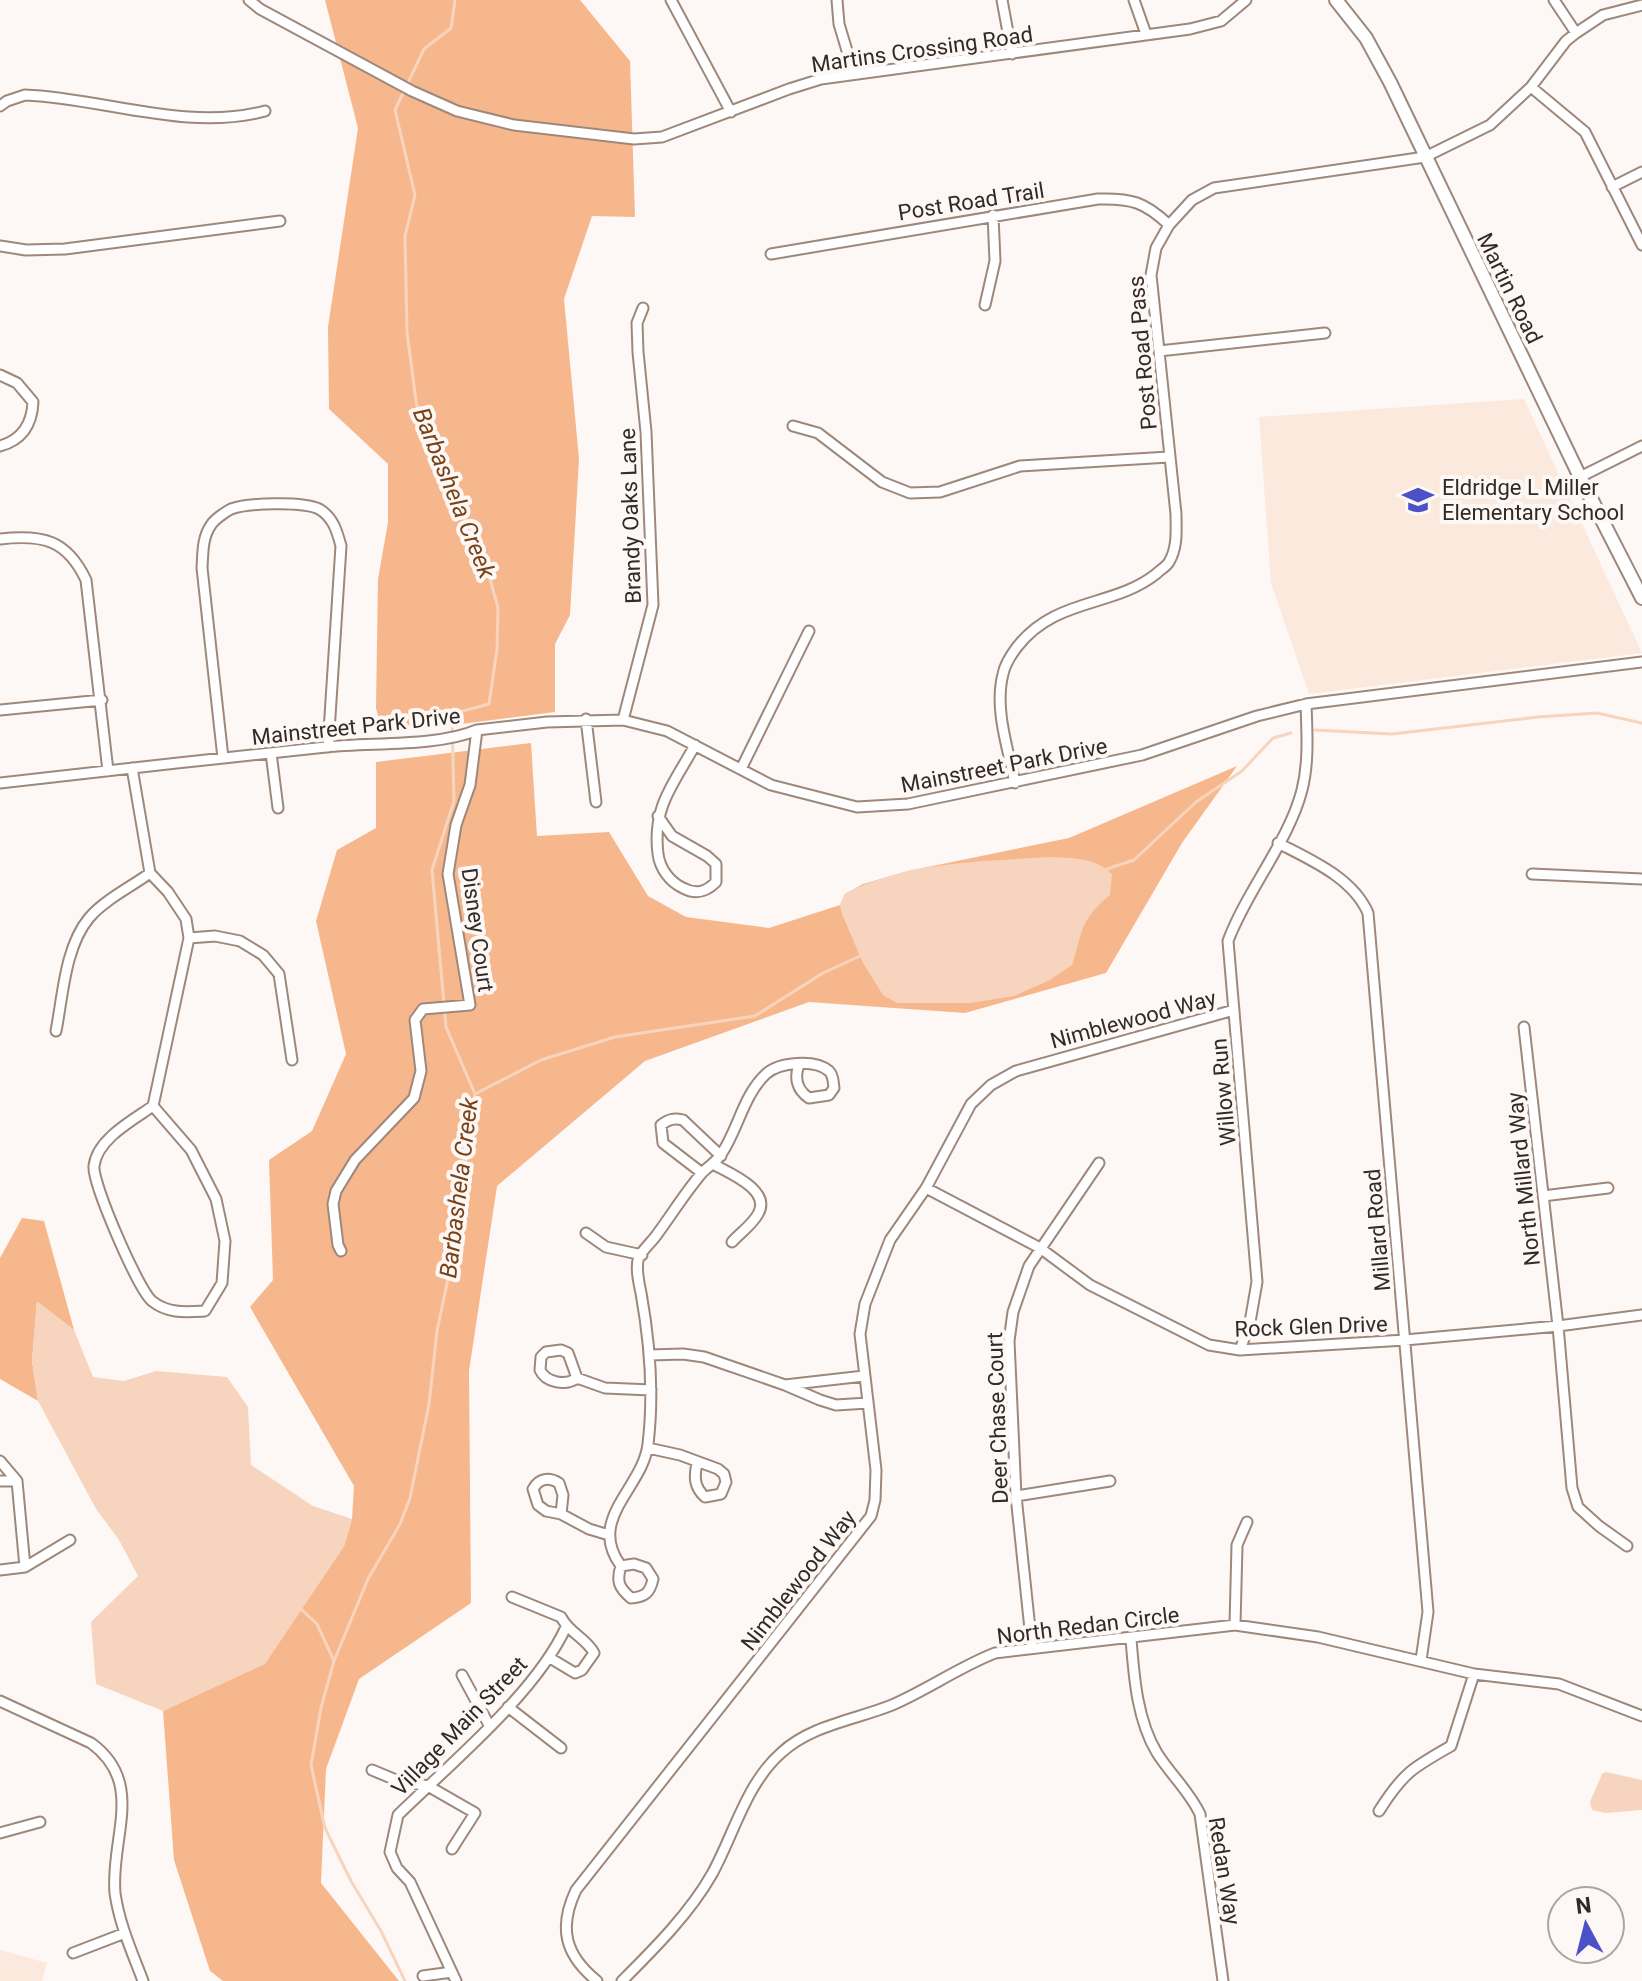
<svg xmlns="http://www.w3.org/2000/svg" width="1642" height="1981" font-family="Roboto,sans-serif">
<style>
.built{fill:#fbe9de}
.green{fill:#f7b78d}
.water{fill:#f7d4bd}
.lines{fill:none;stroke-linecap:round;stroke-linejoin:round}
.stream{stroke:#f7d4bd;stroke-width:3}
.minor-casing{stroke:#9d887b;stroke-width:13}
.tertiary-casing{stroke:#9d887b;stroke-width:16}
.minor{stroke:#fff;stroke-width:9}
.tertiary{stroke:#fff;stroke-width:12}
.labels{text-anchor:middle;stroke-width:8;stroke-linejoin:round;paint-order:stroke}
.street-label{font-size:22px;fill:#332a25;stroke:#fdf8f5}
.poi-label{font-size:22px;fill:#332a25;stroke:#fdf8f5;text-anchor:start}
.water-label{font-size:24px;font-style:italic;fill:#794218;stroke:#fdf8f5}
</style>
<rect width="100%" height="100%" fill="#fdf8f5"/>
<!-- built -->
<path class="built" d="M1524 399 1642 653 1309 694 1271 583 1259 417Z
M0 1950 47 1963 42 1981H0Z"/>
<!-- green -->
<path class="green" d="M325 0H580L630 61 635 217 592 216 564 299 579 459 570 615 555 644V712L383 734 376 708 378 579 388 522V464L329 409 328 327 358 128Z
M531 743 537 836 609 832 648 896 686 917 769 928 840 905 845 894 863 884 908 871 1069 838 1237 766 1182 843 1106 973 965 1013 809 1002 645 1061 497 1186 469 1371 471 1603 359 1679 326 1769 321 1883 399 1981H223L210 1971 174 1860 163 1711 265 1663 344 1546 352 1519 354 1486 250 1307 273 1280 269 1160 312 1131 346 1054 316 921 337 850 376 828V762Z
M22 1218 44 1221 74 1330 37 1302 32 1361 38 1401 0 1379V1258Z"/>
<!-- water -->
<path class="water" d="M1049 857C1071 858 1095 857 1112 874L1110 895C1080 920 1083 930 1072 965L1050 980 1014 996 971 1003H897L883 995 863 963 842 914 840 905 845 894C906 861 980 862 1049 857Z
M37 1301 74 1330 93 1377 124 1381 156 1371 227 1377 248 1407 251 1465 313 1506 352 1519 344 1546 265 1664 163 1711 96 1684 91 1622 138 1576 119 1540 96 1509 38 1401 32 1361Z
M1606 1772 1642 1780V1810L1605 1813 1592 1810 1590 1802 1602 1774Z"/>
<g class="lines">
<!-- stream -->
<path class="stream" d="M1315 730 1392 734 1538 717 1597 713 1642 723
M1107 869 1134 860 1196 802 1242 771 1273 738 1291 733
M475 1094 541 1060 615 1037 755 1016 823 973 860 956
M301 1609 317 1624 334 1661
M405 1981 381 1931 351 1881 325 1828 311 1765 321 1708 334 1661 368 1579 400 1524 410 1498 429 1404 437 1331 453 1255 475 1094 446 1027 432 870 454 801 452 714 489 704 497 649 498 608 480 542 464 518 423 429 416 401 407 332 405 236 415 195 395 110 424 49 451 28 455 0"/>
<defs>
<path id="minor" d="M249 0 260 9 412 91 457 111 514 125 634 139 662 137 789 89 821 79 1190 29 1221 21 1246 0
M671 0 731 112
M837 0 839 24 854 74
M1002 0 1012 54
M1134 0 1146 34
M1554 0 1576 33
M1531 87 1585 132 1642 245
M0 106 7 101 25 95C103 98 187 132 265 111
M1612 187 1642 172
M0 246 26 250 65 249 280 221
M771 254 1098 199C1131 198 1145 202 1169 225
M985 305 995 261 993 215
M1159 351 1325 333
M0 375 17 383 33 402C32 424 22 440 0 446
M793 426 818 433 882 482 910 493 940 492 1020 466 1169 457
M1580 477 1642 446
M0 539C43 534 67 540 86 580L108 771
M0 710 102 700
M586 719 596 802
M623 720 653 605 646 432 638 352 637 323 643 308
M271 753 278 808
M223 758 202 568C203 553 202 538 211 525 214 520 225 512 231 509 248 503 302 501 319 509 333 517 337 531 341 546L328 747
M132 768 150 873 168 892 186 919 189 938 153 1106
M741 769 809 631
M0 783C109 771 217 758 326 747 371 742 437 747 477 730L547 722 623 720 667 731 771 785 857 807 908 804 1142 755 1257 716 1306 704 1642 662
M1015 783C1008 748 994 709 1003 674 1005 664 1011 655 1017 647 1056 597 1113 608 1156 574 1160 570 1167 566 1169 562 1178 547 1176 529 1176 514L1151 275 1156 248 1169 225 1192 200 1214 188 1425 157 1490 125 1531 87 1566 41 1576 33 1603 15 1642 5
M658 816 672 836 707 856 716 864V882C706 892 696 895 683 888 670 882 660 869 658 854 652 806 674 784 695 745
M1278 843C1311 860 1353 878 1368 913L1428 1612 1421 1660
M1532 874 1642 879
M189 938 215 936 240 941 263 955 279 974 292 1060
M1524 1027 1558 1326 1572 1488 1578 1507 1599 1526 1627 1546
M56 1031C63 995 65 947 89 918 104 900 131 887 150 873
M153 1106 191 1150 216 1199 225 1241 222 1283 205 1311C186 1312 168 1314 152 1301 138 1289 92 1183 94 1166 97 1139 133 1120 153 1106Z
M713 1164C729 1173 772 1190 758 1214 752 1225 740 1233 732 1242
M702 1173 663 1143 661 1125C669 1119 674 1118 683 1120L721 1156
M926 1188 1040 1248 1090 1285 1209 1345 1240 1350 1405 1340 1558 1326 1642 1315
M1543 1196 1608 1188
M586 1233 606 1247 642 1255
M341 1251 338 1245 333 1204 336 1191 355 1160 414 1098 421 1071 415 1020 423 1009 470 1005 448 874 456 825 470 785 477 730
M1240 1350 1250 1322 1257 1282 1228 941C1247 890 1289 841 1302 790 1309 762 1307 733 1306 704
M650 1355 683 1354 704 1357 785 1385 820 1400 836 1405 868 1403
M577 1378C566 1386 546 1383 540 1370L541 1357 546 1352 561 1350 568 1353 577 1378 605 1388 651 1390
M785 1385 864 1376
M648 1448 680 1455 718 1469 724 1474 726 1482 721 1494 705 1497C694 1487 694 1477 697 1463
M0 1461 17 1481 25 1567 0 1570
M0 1481H17
M1016 1496 1110 1481
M561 1514 546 1511 538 1505 533 1489C539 1478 549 1477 559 1483L563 1495 561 1514 589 1529 609 1535
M621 1566 634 1564 646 1568 653 1579C650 1593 645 1597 631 1598 619 1588 616 1581 621 1566 586 1519 643 1488 648 1444 654 1394 650 1343 641 1293 639 1283 635 1267 639 1257 643 1249 653 1241 658 1233 672 1214 685 1193 701 1174 707 1167 717 1162 722 1153 738 1129 744 1094 766 1074 779 1062 815 1059 829 1071 834 1076 833 1083 834 1088L829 1095 809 1098C797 1090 794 1078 799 1065
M25 1567 70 1540
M512 1597 561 1617C569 1633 586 1638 594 1653L582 1670 575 1673 550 1658
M1235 1625 1237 1545 1247 1522
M1131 1639C1134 1677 1137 1720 1157 1753 1171 1775 1189 1791 1200 1814L1223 1981
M1032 1648 1016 1496 1009 1341 1013 1312 1029 1266 1099 1163
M462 1675 489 1725
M0 1701 91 1743C146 1783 110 1838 115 1893 119 1923 132 1952 143 1981
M508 1707 561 1748
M372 1770 396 1780 428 1786 475 1813 452 1849
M1379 1811C1403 1773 1412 1768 1451 1746L1474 1674
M0 1833 40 1822
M73 1953 125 1933
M423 1976 452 1972
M456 1981 410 1882 397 1868 390 1852 398 1815C451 1763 536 1693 566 1627
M597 1981C565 1955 558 1928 576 1890L871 1516 875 1500 876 1470 860 1334 865 1304 890 1240 926 1188 971 1104 991 1085 1016 1071 1234 1010
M622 1981C654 1949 690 1913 712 1874 734 1834 746 1784 781 1753 811 1725 855 1720 892 1705 927 1690 959 1667 995 1653L1235 1625 1318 1637 1474 1674 1559 1684 1642 1716"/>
<path id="tertiary" d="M1336 0 1366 38 1390 82 1580 477 1642 598"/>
</defs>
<!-- minor casing -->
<use href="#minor" class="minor-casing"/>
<!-- tertiary casing -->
<use href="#tertiary" class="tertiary-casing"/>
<!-- minor -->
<use href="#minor" class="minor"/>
<!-- tertiary -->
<use href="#tertiary" class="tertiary"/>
</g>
<!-- icons -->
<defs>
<symbol id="school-bare" viewBox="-9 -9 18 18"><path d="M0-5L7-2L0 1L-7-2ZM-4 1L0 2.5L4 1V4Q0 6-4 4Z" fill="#4b51c6" stroke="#fdf8f5" stroke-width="2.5" paint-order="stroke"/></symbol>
</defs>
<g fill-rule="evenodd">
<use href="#school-bare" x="1396" y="478" width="44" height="44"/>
</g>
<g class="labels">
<!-- street labels -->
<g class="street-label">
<text transform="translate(922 49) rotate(-8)" y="8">Martins Crossing Road</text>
<text transform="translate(971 201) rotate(-9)" y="8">Post Road Trail</text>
<text transform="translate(1510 288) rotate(64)" y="8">Martin Road</text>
<text transform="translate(1142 353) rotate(-95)" y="8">Post Road Pass</text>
<text transform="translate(630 516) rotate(-92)" y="8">Brandy Oaks Lane</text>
<text transform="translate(356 726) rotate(-6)" y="8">Mainstreet Park Drive</text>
<text transform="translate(1004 765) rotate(-11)" y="8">Mainstreet Park Drive</text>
<text transform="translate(478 930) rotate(82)" y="8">Disney Court</text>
<text transform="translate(1133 1019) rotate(-15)" y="8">Nimblewood Way</text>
<text transform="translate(1223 1092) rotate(-95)" y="8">Willow Run</text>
<text transform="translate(1523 1179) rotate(-96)" y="8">North Millard Way</text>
<text transform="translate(1377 1230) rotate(-95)" y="8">Millard Road</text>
<text transform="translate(1311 1326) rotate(-2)" y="8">Rock Glen Drive</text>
<text transform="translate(997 1418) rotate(-92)" y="8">Deer Chase Court</text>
<text transform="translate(798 1580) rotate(-52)" y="8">Nimblewood Way</text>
<text transform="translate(1088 1625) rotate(-7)" y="8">North Redan Circle</text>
<text transform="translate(459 1726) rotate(-46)" y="8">Village Main Street</text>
<text transform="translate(1225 1871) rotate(81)" y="8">Redan Way</text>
</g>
<!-- poi labels -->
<g class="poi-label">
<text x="1442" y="495">Eldridge L Miller<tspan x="1442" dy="25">Elementary School</tspan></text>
</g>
<!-- water labels -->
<g class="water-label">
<text transform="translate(454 493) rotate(68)" y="8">Barbashela Creek</text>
<text transform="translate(459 1188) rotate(-83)" y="8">Barbashela Creek</text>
</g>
</g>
<!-- north arrow -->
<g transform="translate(1586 1925) rotate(353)"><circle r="38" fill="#fdf8f5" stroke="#aca6a2" stroke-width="2"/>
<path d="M0-6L14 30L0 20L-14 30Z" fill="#4b51c6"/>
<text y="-12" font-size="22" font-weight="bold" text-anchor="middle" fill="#332a25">N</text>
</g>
</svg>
